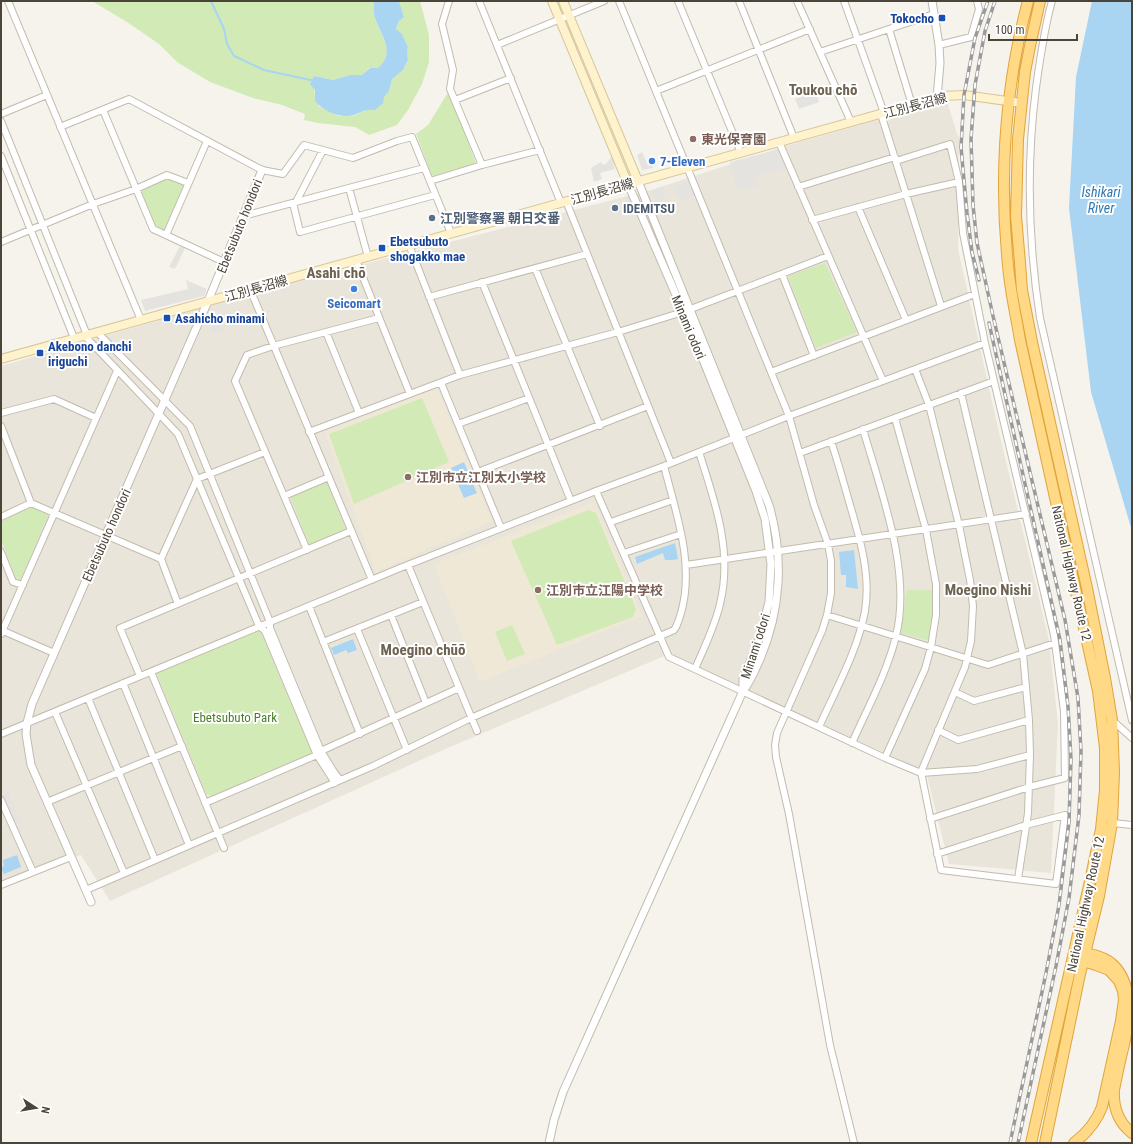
<svg xmlns="http://www.w3.org/2000/svg" width="1133" height="1144" font-family="'Roboto Condensed','Noto Sans JP',sans-serif">
<style>
.residential{fill:#eae5da}
.education{fill:#efe8d6}
.green{fill:#d2eab5}
.parking{fill:#e5e3e0}
.water{fill:#a9d4f2}
.lines{fill:none;stroke-linecap:round;stroke-linejoin:round}
.stream{stroke:#a9d4f2;stroke-width:2}
.minor-casing{stroke:#c2bbae;stroke-width:8}
.tertiary-casing{stroke:#c2bbae;stroke-width:9}
.secondary-casing{stroke:#d6c79b;stroke-width:10}
.trunk-casing{stroke:#e0a43c;stroke-width:12}
.minor{stroke:#fff;stroke-width:6}
.tertiary{stroke:#fff;stroke-width:7}
.secondary{stroke:#fff3cd;stroke-width:8}
.trunk{stroke:#ffd985;stroke-width:10}
.rail-casing{stroke:#9a9a9a;stroke-width:3.5}
.rail{stroke:#fff;stroke-width:2;stroke-dasharray:6;stroke-linecap:butt}
.transit-dot{fill:#1a4fb4;stroke:#fff;stroke-width:1.5}
.education-dot{fill:#8d6e63;stroke:#fff;stroke-width:1.5}
.shop-dot{fill:#3f7fe0;stroke:#fff;stroke-width:1.5}
.service-dot{fill:#5c6f8a;stroke:#fff;stroke-width:1.5}
.labels{text-anchor:middle;stroke-width:4;stroke-linejoin:round;paint-order:stroke}
.transit-label{font-size:13px;font-weight:bold;fill:#164399;stroke:#fff;text-anchor:start}
.street-label{font-size:13px;fill:#4b4439;stroke:#fff}
.education-label{font-size:13px;font-weight:bold;fill:#785e54;stroke:#fff;text-anchor:start}
.shop-label{font-size:13px;font-weight:bold;fill:#366cbe;stroke:#fff;text-anchor:start}
.service-label{font-size:13px;font-weight:bold;fill:#4e5e75;stroke:#fff;text-anchor:start}
.park-label{font-size:13px;fill:#4a7f2a;stroke:#fff}
.water-label{font-size:14px;font-style:italic;fill:#2e7ab2;stroke:#fff}
.quarter-label{font-size:15px;font-weight:bold;fill:#6e6250;stroke:#fff}
</style>
<rect width="100%" height="100%" fill="#f6f3ec"/>
<!-- residential -->
<path class="residential" d="M947 101 959 140 958 249 998 428 1049 640 1058 724 1051 873 949 864 926 772 669 654 443 750 110 901 81 855 1 885V366L256 292 651 190 786 146 940 102Z"/>
<!-- education -->
<path class="education" d="M437 388 492 521 376 572 325 432Z
M594 502 642 616 480 682 434 564Z"/>
<!-- green -->
<path class="green" d="M92 1H374C374 5 373 10 374 14 378 34 398 49 378 68H369L362 75H350L333 80 314 76 315 101 320 107 339 116H353L369 109 384 97 389 91 392 79 403 70 408 61 407 52 408 47 402 34 396 30 399 21 404 17 399 1H420L429 35V62L422 84 408 110 397 125 369 135 355 127 318 123 304 120 305 114 282 105 253 98 210 82 177 62 159 44 127 22Z
M449 91 476 163 432 176 416 134 428 125Z
M169 178 184 184 164 230 155 225 141 191Z
M825 263 857 332 816 348 788 276Z
M422 398 449 462 354 504 329 434Z
M327 481 346 530 309 545 290 496Z
M33 506 49 514 20 580 16 578 1 538V521Z
M588 510 596 513 636 609 633 617 557 645 511 541Z
M907 590H932L933 615 929 638 927 640 901 633Z
M512 625 525 654 507 661 495 632Z
M259 630 263 637 312 753 211 796 206 793 156 672Z"/>
<!-- parking -->
<path class="parking" d="M815 91 819 102 799 109 795 99Z
M781 149 786 168 756 176 758 185 737 190 730 162Z
M642 152 648 166 652 165 653 168 642 170 637 155Z
M612 156 615 169 600 173 602 179 594 182 591 168 601 162 603 165 607 163Z
M687 182 697 195 681 201 678 194H676L673 187Z
M663 186 664 189 663 190 666 197 661 199 665 207 659 210 652 191Z
M626 195 631 200 635 211 627 214 625 210Z
M180 246 185 248 175 269 169 267Z
M186 280 207 289 204 296 145 311 141 300 188 289Z
M216 315H218L224 330 217 333 212 331 211 329 216 320Z
M8 792 21 823 16 825 3 794Z"/>
<!-- water -->
<path class="water" d="M374 1H399L404 17 399 21 396 29 402 34 408 47 407 52 408 60 403 70 392 79 389 91 384 97 383 103 375 110C366 109 362 112 354 115 340 119 323 111 315 101V90L310 84 314 76 333 80 350 75H362L370 68H378C398 50 378 33 374 14 373 10 374 5 374 1Z
M1092 1H1132V531L1091 392 1069 208 1076 77Z
M464 462 477 493 464 498 451 468Z
M675 543 678 559 673 560H665L663 553 637 564 635 557Z
M854 550 858 589 846 587V575H841L839 552Z
M353 639 357 650 348 653 346 650 334 655 331 648Z
M17 855 21 867 4 874 1 868 4 866 3 860Z"/>
<g class="lines">
<!-- stream -->
<path class="stream" d="M211 1 224 29 227 44 234 56 264 70 315 81"/>
<defs>
<path id="minor" d="M8 1 141 320
M449 1 442 24 453 70 450 89 482 165
M479 1 561 203
M619 1 789 416 814 505 828 544 831 561V593L827 615 822 631 777 733 775 745 776 757 789 814 830 1045 854 1143
M678 1 741 153
M739 1 794 138
M797 1 851 122
M844 1 884 113
M1052 1C1044 29 1040 59 1036 88 1026 166 1028 240 1040 318L1132 720
M889 29 912 105
M497 45 604 1
M939 45 971 37 979 9 977 1
M820 52 934 14
M656 91 810 29
M455 100 511 78
M103 110 153 229 224 262
M1 114 47 95
M881 114 941 306
M1 121 87 335
M60 127 129 99 262 170 283 174 304 145 353 158 397 141 412 137 451 233
M779 142 883 381
M1 156 74 338
M896 161 950 144 959 182 963 233 985 343 1054 635 1064 711 1065 778 1029 787 930 819
M430 181 482 165 540 150
M798 187 895 157
M349 188 368 257
M566 201 671 463
M296 202 323 150
M293 203 300 232 435 195
M858 207 906 320
M243 216 424 168
M812 220 906 194 959 182
M166 235 207 141
M1 242 93 204 136 189 167 175 188 183
M409 245 460 375
M356 260 410 394
M535 268 600 426
M782 274 814 356
M482 282 571 501
M250 289 372 580
M429 297 587 254
M97 332 190 426 270 622V628L321 751 334 772 340 780
M326 332 359 413
M84 335 178 434 259 626 265 631 317 755 335 783
M915 369 929 405 959 525 970 580 973 606 971 641 965 667 921 772 941 870 1056 884 1065 815 1026 825 937 854
M771 372 975 294
M441 383 501 528
M961 393 1023 654 1029 720 1030 755 1028 813 1018 879
M1 413 54 399 96 418
M458 424 529 398
M1 426 31 503 161 559
M309 432 460 375 618 332 683 312 828 256
M800 453 994 381
M478 472 648 406
M596 491 669 657 885 758 921 773 977 769 1030 755
M284 496 329 477
M1 517 31 503
M611 522 673 500
M307 550 235 381 247 355 273 346 379 318
M1 552 13 582 23 585
M624 553 681 534
M408 565 477 731
M686 565 1026 514
M178 604 161 559 197 479 265 452
M309 606 360 734
M391 615 426 703
M827 615 988 665 1055 643
M357 629 407 750
M1 630 54 653
M1 634 117 371
M323 642 423 602
M695 669C704 648 715 626 720 604 733 551 715 502 699 452
M151 672 224 848
M140 676 120 628 351 531
M123 683 189 845
M955 692 974 701 1026 687
M88 698 155 860
M55 712 124 873
M1112 720 1132 738
M819 727C835 691 858 650 865 611 871 575 860 539 850 505 844 484 838 462 831 441
M938 730 958 740 1029 720
M1 734 400 568 596 491 664 466 789 416 985 343
M852 743C867 709 887 673 896 636 912 571 881 492 863 429
M885 758 925 669 931 647 936 615V584L926 530 895 418
M1 800 33 872
M47 802 182 746
M205 803 317 755 321 751 459 688
M1112 823 1132 825
M1 885 71 857
M86 890 373 766 471 718 674 630C678 625 679 619 681 613 695 564 676 513 664 466"/>
<path id="tertiary" d="M932 1 939 45 940 63 937 98
M628 184 689 325 756 491 765 519 771 564 769 602 759 640 743 679V691
M91 902 31 765 26 734 27 723 32 704 208 301 262 170
M549 1143 554 1120 563 1092 743 691C751 681 755 670 760 659 781 610 784 556 769 505L638 181"/>
<path id="secondary" d="M552 1 628 184
M563 1 638 181
M1 359 912 105 942 96 964 95 1021 103"/>
<path id="trunk" d="M1028 1C1005 87 999 177 1008 265 1010 291 1016 315 1020 340L1098 691 1105 748V790L1101 829 1090 881 1031 1143
M1040 1 1030 46 1025 72 1018 139 1016 216 1020 263 1022 290 1032 342 1087 588 1105 678 1112 720 1114 772 1112 823 1099 896 1080 974 1045 1143
M1079 952C1090 954 1102 956 1111 963 1133 981 1130 1017 1124 1045 1120 1060 1117 1075 1114 1090 1113 1108 1118 1122 1132 1133
M1074 1143C1087 1133 1096 1123 1102 1107L1121 1021 1124 1000 1123 991 1119 981 1109 970 1096 965 1077 959"/>
</defs>
<!-- minor casing -->
<use href="#minor" class="minor-casing"/>
<!-- tertiary casing -->
<use href="#tertiary" class="tertiary-casing"/>
<!-- secondary casing -->
<use href="#secondary" class="secondary-casing"/>
<!-- trunk casing -->
<use href="#trunk" class="trunk-casing"/>
<!-- minor -->
<use href="#minor" class="minor"/>
<!-- tertiary -->
<use href="#tertiary" class="tertiary"/>
<!-- secondary -->
<use href="#secondary" class="secondary"/>
<!-- trunk -->
<use href="#trunk" class="trunk"/>
<defs>
<path id="rail" d="M995 1 985 31 975 85 971 139 973 205 977 243 993 316 1065 620 1078 698 1081 751 1079 815 1069 898 1056 966 1018 1143
M979 280 972 252 967 213 961 147 964 95 975 38 988 1
M989 323 1060 640 1068 706 1071 759 1069 822 1059 905 1046 973 1010 1143"/>
</defs>
<!-- rail casing -->
<use href="#rail" class="rail-casing"/>
<!-- rail -->
<use href="#rail" class="rail"/>
</g>
<!-- markers -->
<g class="transit-dot">
<rect x="938" y="14" width="8" height="8" rx="2"/>
<rect x="378" y="244" width="8" height="8" rx="2"/>
<rect x="163" y="314" width="8" height="8" rx="2"/>
<rect x="36" y="349" width="8" height="8" rx="2"/>
</g>
<g class="education-dot">
<circle cx="693" cy="139" r="4"/>
<circle cx="408" cy="477" r="4"/>
<circle cx="538" cy="590" r="4"/>
</g>
<g class="shop-dot">
<circle cx="652" cy="161" r="4"/>
<circle cx="354" cy="289" r="4"/>
</g>
<g class="service-dot">
<circle cx="615" cy="208" r="4"/>
<circle cx="432" cy="218" r="4"/>
</g>
<g class="labels">
<!-- transit labels -->
<g class="transit-label">
<text x="934" y="23" text-anchor="end">Tokocho</text>
<text x="390" y="246">Ebetsubuto<tspan x="390" dy="15">shogakko mae</tspan></text>
<text x="175" y="323">Asahicho minami</text>
<text x="48" y="351">Akebono danchi<tspan x="48" dy="15">iriguchi</tspan></text>
</g>
<!-- street labels -->
<g class="street-label">
<text transform="translate(915 105) rotate(-15)" y="5">江別長沼線</text>
<text transform="translate(602 191) rotate(-16)" y="5">江別長沼線</text>
<text transform="translate(239 226) rotate(-68)" y="5">Ebetsubuto hondori</text>
<text transform="translate(256 288) rotate(-16)" y="5">江別長沼線</text>
<text transform="translate(689 327) rotate(67)" y="5">Minami odori</text>
<text transform="translate(106 535) rotate(-66)" y="5">Ebetsubuto hondori</text>
<text transform="translate(1072 573) rotate(77)" y="5">National Highway Route 12</text>
<text transform="translate(755 646) rotate(-72)" y="5">Minami odori</text>
<text transform="translate(1085 904) rotate(-78)" y="5">National Highway Route 12</text>
</g>
<!-- education labels -->
<g class="education-label">
<text x="701" y="144">東光保育園</text>
<text x="416" y="482">江別市立江別太小学校</text>
<text x="546" y="595">江別市立江陽中学校</text>
</g>
<!-- shop labels -->
<g class="shop-label">
<text x="660" y="166">7-Eleven</text>
<text x="354" y="308" text-anchor="middle">Seicomart</text>
</g>
<!-- service labels -->
<g class="service-label">
<text x="623" y="213">IDEMITSU</text>
<text x="440" y="223">江別警察署 朝日交番</text>
</g>
<!-- park labels -->
<g class="park-label">
<text x="235" y="722">Ebetsubuto Park</text>
</g>
<!-- water labels -->
<g class="water-label">
<text x="1101" y="197">Ishikari<tspan x="1101" dy="16">River</tspan></text>
</g>
<!-- quarter labels -->
<g class="quarter-label">
<text x="823" y="95">Toukou chō</text>
<text x="336" y="278">Asahi chō</text>
<text x="988" y="595">Moegino Nishi</text>
<text x="423" y="655">Moegino chūō</text>
</g>
</g>
<!-- border -->
<rect width="1133" height="1144" fill="none" stroke="#4b4439" stroke-width="4"/>
<!-- north arrow -->
<g transform="translate(36 1108) rotate(102)" stroke="#ffffff" stroke-width="3" paint-order="stroke">
<path d="M0-3L7 15L0 10L-7 15Z" fill="#4b4439"/>
<text y="-6" font-size="11" font-weight="bold" text-anchor="middle" fill="#4b4439">N</text>
</g>
<!-- scale -->
<path d="M989 34v6h88v-6" fill="none" stroke="#4b4439" stroke-width="2"/>
<text x="995" y="34" font-size="12" fill="#4b4439" stroke="#ffffff" stroke-width="3" paint-order="stroke">100 m</text>
</svg>
